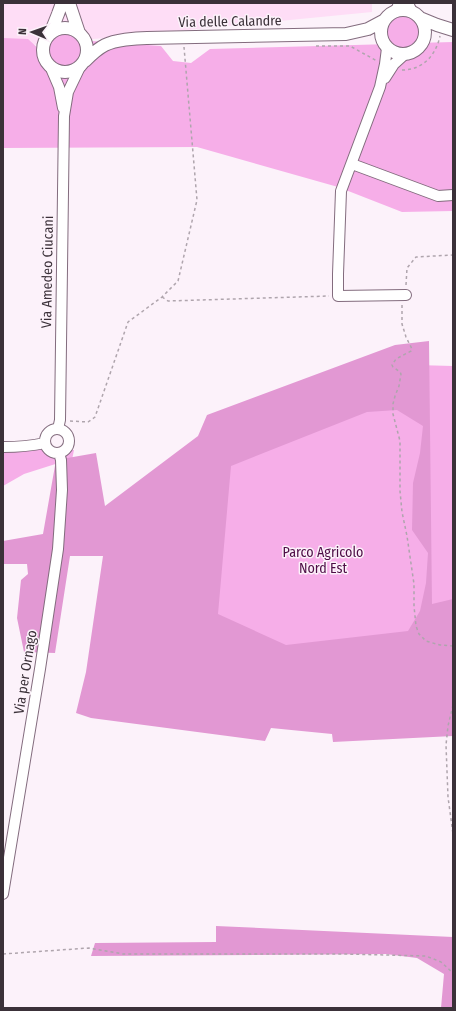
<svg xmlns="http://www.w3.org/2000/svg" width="456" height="1011" font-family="'Fira Sans Condensed',sans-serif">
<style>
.built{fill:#feddf6}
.green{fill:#f6aee8}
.forest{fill:#e298d3;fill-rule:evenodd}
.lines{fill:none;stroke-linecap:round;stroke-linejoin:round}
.minor-casing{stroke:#836c7e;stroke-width:12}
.major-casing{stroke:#836c7e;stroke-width:14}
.path{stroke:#afa5ad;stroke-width:1.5;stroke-dasharray:3 3;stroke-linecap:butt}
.minor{stroke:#fff;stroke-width:10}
.major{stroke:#fff;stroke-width:12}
.labels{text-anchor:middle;stroke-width:3;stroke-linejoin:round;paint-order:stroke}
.street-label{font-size:14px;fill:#3b3139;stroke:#fcf2fa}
.park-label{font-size:14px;fill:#4e0d46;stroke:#fcf2fa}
</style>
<rect width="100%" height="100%" fill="#fcf2fa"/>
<!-- built -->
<path class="built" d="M3 3H372V12L31 45H3Z"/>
<!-- green -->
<path class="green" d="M398 16C415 13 424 29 416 43L453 42V211L402 212 338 187 197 147 3 148V38L28 39 41 51 49 52C50 35 65 28 78 40L161 46 173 61 191 63 210 49 391 44C384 33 385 23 398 16Z
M416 365 453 366V721L236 699 189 491 226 459Z
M3 448 74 450 72 460H68L24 474 3 486Z"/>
<!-- forest -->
<path class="forest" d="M429 341 432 604 453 599V736L333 742 332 734 271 728 265 741 91 718 76 713 86 672 103 556H70L55 653 24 652 17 618 21 580 28 574 27 564H3V541L43 534 56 460 96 453 105 506 198 436 207 415 395 345ZM397 410 423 426 420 453 413 483 412 530 428 553 426 583 420 611 408 631 286 645 218 614 231 466 367 412Z
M216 926 453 937V1008H441L444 974 417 958 386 954 91 956 95 943 216 942Z"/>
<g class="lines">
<defs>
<path id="minor" d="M408 3 412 12
M396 11 399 3
M387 48 385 64 380 87 341 191 338 274V296L406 295
M50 66 59 87 63 108
M385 78 394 64 405 54
M352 164 438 196 453 195
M58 429 60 420 64 116 68 92 80 67
M45 441a12 12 0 1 1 24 0a12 12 0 1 1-24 0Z
M3 447C18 447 31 446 45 443
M3 894 40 669 58 549 62 490 61 460 59 453"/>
<path id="major" d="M69 3 79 33
M381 32a22 22 0 1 1 44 0a22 22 0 1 1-44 0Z
M420 18 437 25 453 30
M43 50a22 22 0 1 1 44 0a22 22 0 1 1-44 0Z
M50 34 58 14 62 3
M85 61C91 55 97 49 105 45 115 40 135 38 147 38L346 34 368 29 383 21"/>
</defs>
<!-- minor casing -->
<use href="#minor" class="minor-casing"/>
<!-- major casing -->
<use href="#major" class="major-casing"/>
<!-- path -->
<path class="path" d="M316 46H350L377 61
M402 70C423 70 436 55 440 36
M406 285 407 268 416 257 453 255
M162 297 168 301 329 296
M402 305V324L406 337 412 349 411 351 396 359 392 365 393 367 400 372 401 374 399 386 395 396 393 404V414L400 441V491L402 512 407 536 414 584V606L416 626 419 634 426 641 440 645 453 646
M70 421 88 422 95 417 128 322 162 297 178 281 197 200 184 47
M453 705 448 726 446 745 448 797 453 834
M3 954 89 948 123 954H345L426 956 441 962 453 973"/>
<!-- minor -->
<use href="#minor" class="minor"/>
<!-- major -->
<use href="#major" class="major"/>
</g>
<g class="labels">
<!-- street labels -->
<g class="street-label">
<text transform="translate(230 21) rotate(-1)" y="5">Via delle Calandre</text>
<text transform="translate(47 272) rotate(-89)" y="5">Via Amedeo Ciucani</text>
<text transform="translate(25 672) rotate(-81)" y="5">Via per Ornago</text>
</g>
<!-- park labels -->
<g class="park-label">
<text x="323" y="557">Parco Agricolo<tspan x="323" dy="16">Nord Est</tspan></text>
</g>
</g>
<!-- border -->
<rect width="456" height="1011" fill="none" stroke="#3b3139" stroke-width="8"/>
<!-- north arrow -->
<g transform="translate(32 32) rotate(272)" stroke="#fcf2fa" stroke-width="3" paint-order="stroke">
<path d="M0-3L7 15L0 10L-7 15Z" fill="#3b3139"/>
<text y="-6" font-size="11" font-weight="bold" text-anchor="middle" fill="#3b3139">N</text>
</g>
</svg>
